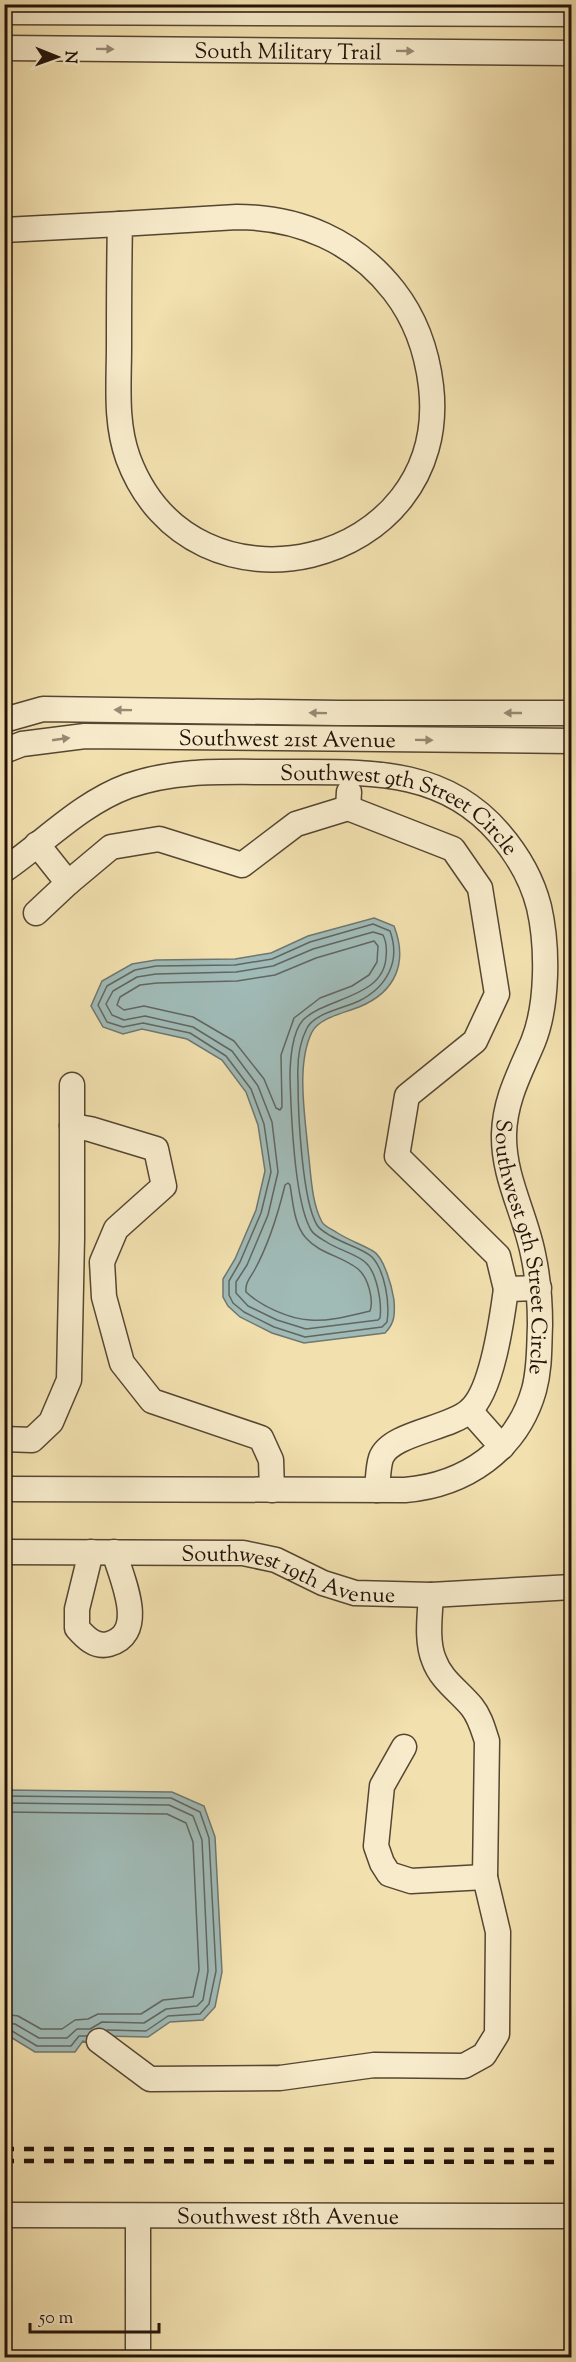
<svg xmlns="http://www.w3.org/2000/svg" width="576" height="2362" font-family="'Sorts Mill Goudy',serif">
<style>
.water{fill:#a0bab6;stroke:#6e7771;stroke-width:1.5}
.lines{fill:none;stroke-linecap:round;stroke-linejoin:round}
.shore{stroke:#616660;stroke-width:1.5}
.minor-casing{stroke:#564632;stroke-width:27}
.minor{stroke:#f7ebcb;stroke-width:24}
.rail{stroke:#221209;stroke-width:4.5;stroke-dasharray:10 10;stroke-linecap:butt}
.oneway{fill:#978974}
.labels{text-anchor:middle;stroke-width:4.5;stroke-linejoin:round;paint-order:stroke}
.street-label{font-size:22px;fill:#221209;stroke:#f7ebcb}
</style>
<rect width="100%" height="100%" fill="#f2e0af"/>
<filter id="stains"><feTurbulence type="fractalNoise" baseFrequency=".00333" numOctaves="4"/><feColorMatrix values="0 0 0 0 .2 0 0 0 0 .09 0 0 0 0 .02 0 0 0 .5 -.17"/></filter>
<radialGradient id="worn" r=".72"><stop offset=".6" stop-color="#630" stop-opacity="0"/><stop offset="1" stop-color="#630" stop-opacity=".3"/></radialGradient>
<!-- water -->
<path class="water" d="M374 918 394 926C408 962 396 992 359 1007 345 1013 320 1017 312 1032 296 1064 305 1115 308 1150 311 1172 311 1202 322 1222 324 1226 331 1229 336 1232 348 1240 361 1244 373 1251 384 1257 392 1287 394 1300 395 1314 395 1323 385 1333L304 1343 272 1333 240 1317 228 1306 223 1297V1279L235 1259 256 1210 265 1171 258 1125 246 1092 222 1060 187 1039 142 1029 123 1034 103 1027 91 1006 102 981 132 964 156 960 235 959 271 953 308 936Z
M5 1790 172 1792 204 1806 215 1837 222 1972 215 2007 203 2020 170 2022 148 2037 103 2036 94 2046 83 2041 75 2052H35L9 2036H5Z"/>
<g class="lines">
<!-- shore -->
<path class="shore" d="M373 924 390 931C401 961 387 987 359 1001 344 1008 315 1013 307 1028 298 1045 297 1063 298 1081 298 1113 302 1200 317 1225 320 1230 326 1233 331 1236 342 1243 364 1249 372 1257 385 1271 390 1303 387 1322L382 1327 305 1337 274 1327 244 1312 233 1303 229 1295V1281L240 1262 261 1213 271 1172 264 1124 251 1089 226 1056 190 1033 143 1023 123 1027 107 1022 98 1005 107 986 135 970 156 966 235 965 272 959 310 942Z
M373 932 383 935C387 943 387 949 386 957 384 998 326 997 303 1020 292 1032 290 1061 290 1077 291 1112 294 1201 311 1230 314 1235 320 1238 325 1241 336 1249 356 1254 365 1262 377 1272 382 1303 380 1318L378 1320 306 1329 277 1320 248 1306 236 1293V1282L247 1265 268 1215 278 1172 272 1122 258 1086 232 1051 193 1027 145 1016 124 1020 112 1015 106 1004 113 991 137 977 156 974 236 972 273 966 313 949Z
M374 941 378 946 377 962 369 975 352 986 320 998 294 1018 281 1055 282 1107 280 1110 276 1108 264 1079 234 1041 193 1017 144 1006 124 1010 117 1005 120 997 140 985 157 983 237 981 275 975 316 958Z
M288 1183 290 1185C293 1202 294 1225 306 1238 320 1254 342 1256 358 1269 368 1277 374 1300 370 1311 352 1315 329 1322 310 1320 289 1319 261 1306 246 1292 245 1283 250 1278 254 1271 269 1244 278 1214 285 1185Z
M4 1796 171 1798 200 1812 209 1838 216 1971 209 2004 200 2014 168 2016 146 2031 107 2030
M4 1803 169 1805 193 1816 202 1840 208 1971 203 2000 197 2006 166 2009 144 2023 102 2022 90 2029H77L67 2038H39L15 2024 4 2023
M4 1812 167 1814 186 1823 193 1842 199 1970 193 1997 163 2000 141 2014H98L88 2019 75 2020 62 2029H41L18 2016 4 2014
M4 2030 12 2031 37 2046H71L79 2036H87"/>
<defs>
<g id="minor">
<path d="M4 12 572 14"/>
<path id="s1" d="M4 48 572 53"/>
<path d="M237 217C299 217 355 241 394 291 415 318 427 352 431 386 452 568 192 630 128 458 115 422 119 384 119 346 119 306 119 265 120 224Z"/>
<path d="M4 230 120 224"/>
<path d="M4 720 43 709 339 713H572"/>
<path id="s2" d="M4 751 22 744 85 736 572 741"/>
<path d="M348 808 453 849 480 888 497 994 475 1041 407 1096 397 1156 498 1256 506 1289 539 1288"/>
<path id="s3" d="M4 870C46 841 80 804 128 786 176 769 226 772 276 772 358 773 440 764 499 833 518 855 532 879 539 907 548 946 548 1005 533 1042 520 1073 505 1099 504 1134 503 1177 525 1213 533 1254 538 1277 540 1301 540 1325 539 1347 540 1368 534 1390 517 1450 465 1485 405 1490L4 1489"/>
<path d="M68 883 111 847 159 839 242 865 296 824 348 808 349 792"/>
<path d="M36 913 68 883 37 844"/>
<path d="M72 1126 90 1129 156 1149 164 1186 116 1229 102 1262 104 1297 122 1363 152 1401 261 1438 271 1460 272 1490"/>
<path d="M470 1411 502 1447"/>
<path d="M4 1439 32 1440 51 1422 69 1380 72 1238V1085"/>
<path d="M377 1490C378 1480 378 1467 381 1458 390 1433 449 1429 469 1411 492 1392 502 1319 506 1289"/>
<path id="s4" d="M4 1552 243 1553 276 1560 323 1583 355 1593 431 1595 572 1587"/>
<path d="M91 1552 77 1609V1628C85 1637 95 1648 109 1644 148 1633 122 1579 114 1552"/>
<path d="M404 1747 382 1786 376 1846 382 1863 389 1874 411 1881 485 1877"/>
<path d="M99 2041 150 2079 280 2078 374 2065 464 2066 484 2055 497 2034 498 1932 485 1877 487 1741C483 1729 480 1717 472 1707 459 1691 441 1680 434 1660 426 1641 430 1615 431 1595"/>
<path id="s5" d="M4 2215 572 2216"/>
<path d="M138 2358V2216"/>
</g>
</defs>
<!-- minor casing -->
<use href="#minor" class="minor-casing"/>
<!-- minor -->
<use href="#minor" class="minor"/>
<!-- rail -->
<path class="rail" d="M4 2149 572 2150
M4 2161 572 2162"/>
</g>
<!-- one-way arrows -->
<defs><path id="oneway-solid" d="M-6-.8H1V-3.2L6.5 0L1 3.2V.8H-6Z" transform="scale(1.5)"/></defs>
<g class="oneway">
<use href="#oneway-solid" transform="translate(105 49) rotate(1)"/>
<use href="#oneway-solid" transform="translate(405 51) rotate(1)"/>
<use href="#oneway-solid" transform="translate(123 710) rotate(-179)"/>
<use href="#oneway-solid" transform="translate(318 713) rotate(-179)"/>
<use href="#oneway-solid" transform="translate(513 713) rotate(180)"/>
<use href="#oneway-solid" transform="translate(61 739) rotate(-8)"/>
<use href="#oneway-solid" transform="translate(424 740) rotate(1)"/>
</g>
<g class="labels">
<!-- street labels -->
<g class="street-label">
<text dy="8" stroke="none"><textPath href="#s1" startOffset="284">South Military Trail</textPath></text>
<text dy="8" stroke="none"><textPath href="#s2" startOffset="285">Southwest 21st Avenue</textPath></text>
<text dy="8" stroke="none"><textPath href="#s3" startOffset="434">Southwest 9th Street Circle</textPath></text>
<text dy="8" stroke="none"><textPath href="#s3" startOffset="974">Southwest 9th Street Circle</textPath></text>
<text dy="8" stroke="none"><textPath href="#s4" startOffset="288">Southwest 19th Avenue</textPath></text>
<text dy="8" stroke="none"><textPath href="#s5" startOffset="284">Southwest 18th Avenue</textPath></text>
</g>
</g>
<!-- margin -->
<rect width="576" height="2362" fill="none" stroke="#f2e0af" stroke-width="24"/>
<rect x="6" y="6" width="564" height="2350" fill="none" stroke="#221209" stroke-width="3"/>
<rect x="12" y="12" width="552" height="2338" fill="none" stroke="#221209" stroke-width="1.5"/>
<!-- north arrow -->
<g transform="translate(57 57) rotate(91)" stroke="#f7ebcb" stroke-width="4.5" paint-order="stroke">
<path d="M0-4.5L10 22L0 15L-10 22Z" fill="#221209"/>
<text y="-9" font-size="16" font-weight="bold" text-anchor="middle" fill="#221209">N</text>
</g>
<!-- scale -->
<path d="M30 2323v9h129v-9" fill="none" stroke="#221209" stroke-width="3"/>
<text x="39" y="2323" font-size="18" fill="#221209" stroke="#f7ebcb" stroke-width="4.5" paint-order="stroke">50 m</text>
<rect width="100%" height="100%" filter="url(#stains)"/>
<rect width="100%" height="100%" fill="url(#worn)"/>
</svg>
